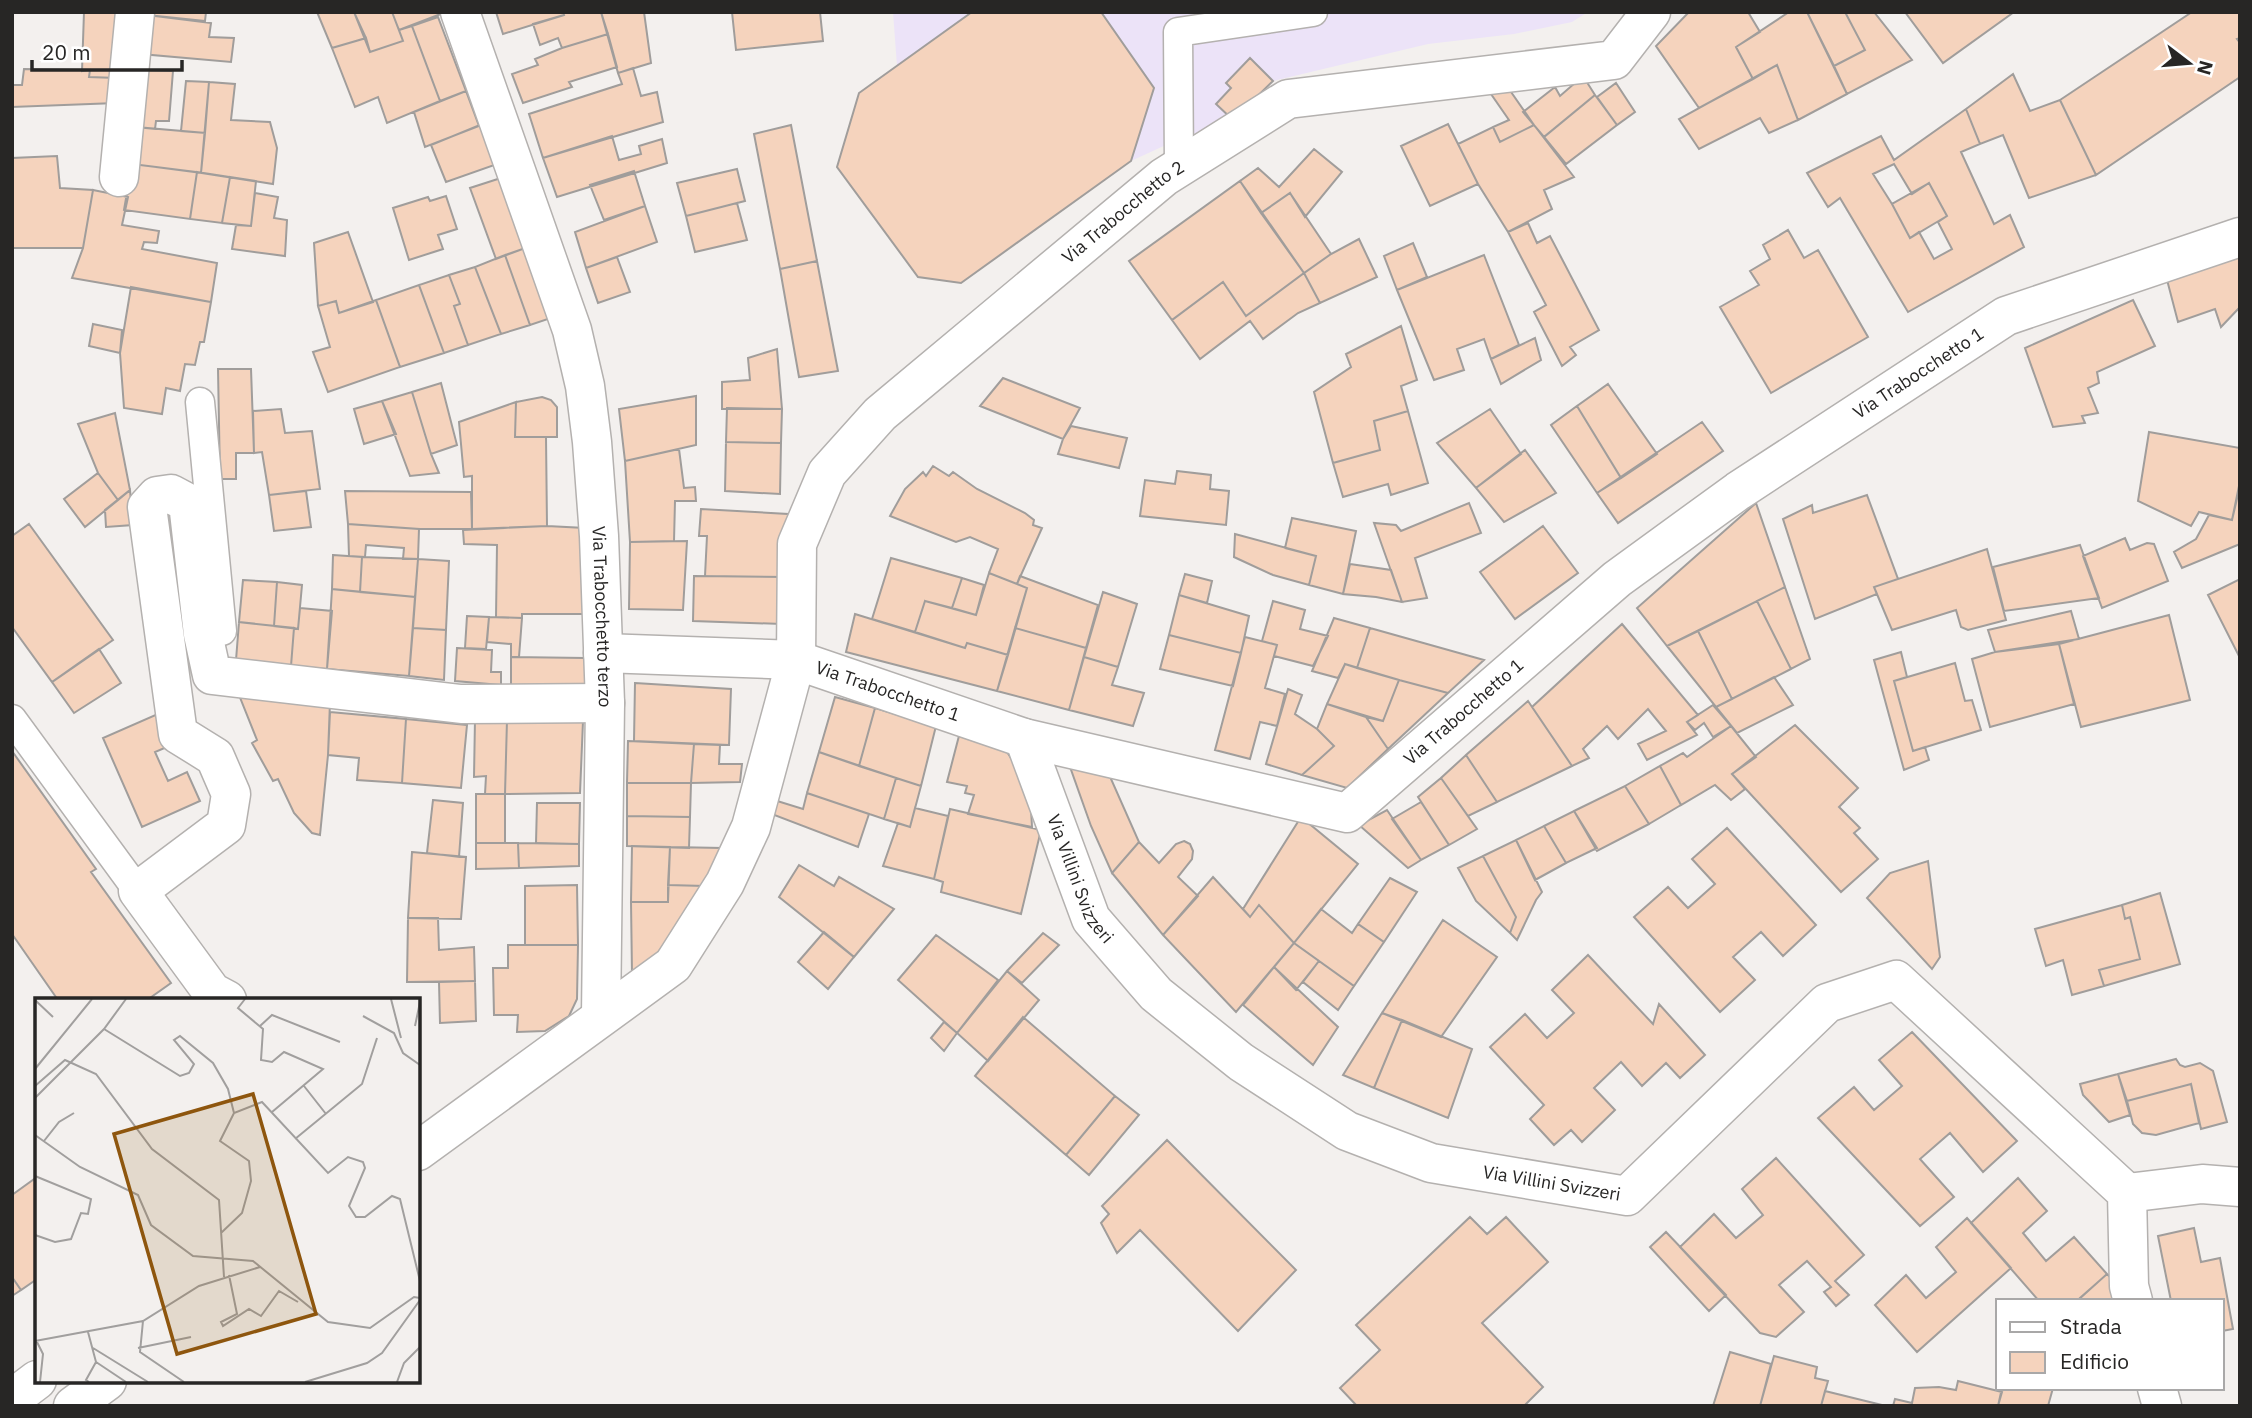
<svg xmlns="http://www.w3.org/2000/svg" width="2252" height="1418" font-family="'IBM Plex Sans',sans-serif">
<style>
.education{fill:#ece3f8}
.building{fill:#f5d3bd;stroke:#a09d9b;stroke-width:2;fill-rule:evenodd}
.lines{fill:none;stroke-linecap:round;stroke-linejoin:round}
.service-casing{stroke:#b4b1af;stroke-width:31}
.minor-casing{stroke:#b4b1af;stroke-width:41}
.service{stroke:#fff;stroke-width:28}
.minor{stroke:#fff;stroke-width:38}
.labels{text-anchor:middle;stroke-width:5;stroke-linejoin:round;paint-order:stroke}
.street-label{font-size:18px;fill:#272625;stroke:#fff}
.inset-road{fill:none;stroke:#a19f9e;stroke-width:2}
.view{fill:#8e560e;fill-opacity:0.15;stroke:#8e560e;stroke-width:3.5}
.inset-edge{fill:none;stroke:#272625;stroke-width:3.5}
</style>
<rect width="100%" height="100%" fill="#f3f0ee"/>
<!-- education -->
<path class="education" d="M893 12H1588L1572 22 1514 34 1428 44 1273 81 1233 120 1179 139 1131 161 961 283 918 277 837 167 859 93 897 66Z"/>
<!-- building -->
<path class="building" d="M84 12H122L117 78 89 77 90 70 82 71Z
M147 12H206L205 21 147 15Z
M317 12H354L366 38 332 48Z
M354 12H392L403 41 370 52Z
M392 12H446L399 30Z
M496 12H563L564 15 503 34Z
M563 12H601L608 34 562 48 558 38 540 45 533 24 564 15Z
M601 12H644L651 63 618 73Z
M732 12H820L823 41 736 50Z
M972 12H1101L1154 88 1131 161 961 283 918 277 837 167 859 93Z
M1689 12H1748L1760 32 1736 47 1753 79 1699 108 1656 46Z
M1789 12H1807L1847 94 1798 120 1777 65 1753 79 1736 47Z
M1807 12H1845L1865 50 1834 66Z
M1845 12H1874L1912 60 1847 94 1834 66 1865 50Z
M1905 12H2014L1943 63Z
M2192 12H2240V38L2237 39 2240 43V77L2096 175 2060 100Z
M147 15 211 23 209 37 234 38 231 62 141 54Z
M438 17 466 91 440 101 412 26Z
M412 26 440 101 387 123 378 97 355 107 332 48 366 38 370 52 403 41 399 30Z
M608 34 617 67 569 82 572 87 523 103 512 74 538 65 535 59 562 48Z
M1250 58 1273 81 1233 120 1216 104 1231 88 1226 83Z
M1777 65 1798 120 1769 133 1760 118 1699 149 1679 119Z
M633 68 641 96 657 92 663 122 543 158 529 114 622 84 618 73Z
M24 69 90 70 89 77 117 78 116 103 12 107V85H22Z
M142 70 173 71 169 121H156L155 129 136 127Z
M2013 74 2030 111 2060 100 2096 175 2029 198 2003 135 1980 144 1966 109Z
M1583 76 1595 95 1544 137 1523 112 1555 87 1560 96Z
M1502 79 1534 125 1500 142 1493 127 1509 120 1482 81Z
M186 81 209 82 205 133 181 131Z
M209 82 235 84 231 120 270 122 277 148 273 184 201 173Z
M1616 83 1635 112 1617 125 1597 97Z
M466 91 479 126 425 147 414 112Z
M1595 95 1617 125 1566 164 1544 137Z
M1966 109 1980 144 1961 152 1994 224 2010 215 2024 247 1908 312 1840 198 1828 207 1807 173 1881 136 1894 160ZM1894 164 1912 194 1929 183 1947 216 1938 222 1952 249 1934 259 1919 232 1910 238 1892 204 1873 174Z
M487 122 503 162 446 182 431 145Z
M1448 124 1478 184 1430 206 1401 146Z
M791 125 817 261 780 269 754 134Z
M1534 125 1574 177 1544 190 1552 209 1508 232 1478 184 1458 144 1493 127 1500 142Z
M136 127 205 133 201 173 132 164Z
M612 136 619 160 641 154 639 146 662 139 667 163 557 197 543 158Z
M1314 149 1342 172 1305 217 1290 193 1261 213 1240 181 1258 168 1279 187Z
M57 156 60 188 93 190 83 248H12V158Z
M132 164 197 172 190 219 124 210Z
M737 169 745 201 686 216 677 183Z
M634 171 645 206 604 220 590 185Z
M197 172 230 177 222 223 190 219Z
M507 176 531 246 496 259 470 188Z
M230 177 256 181 251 226 222 223Z
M1240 181 1304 273 1246 316 1223 282 1172 320 1129 261Z
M1929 183 1947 216 1910 238 1892 204Z
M93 190 128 197 122 225 159 231 157 243 144 242 142 249 217 263 211 302 72 278 83 248Z
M255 193 278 197 274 218 287 220 285 256 232 249 236 225 251 226Z
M1290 193 1331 254 1304 273 1261 213Z
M446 196 457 229 438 235 443 249 409 260 393 208 428 197 430 201Z
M737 203 747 240 695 252 686 216Z
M645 206 657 242 586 268 575 232Z
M1528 223 1537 243 1550 236 1599 330 1570 347 1576 355 1562 366 1534 312 1546 305 1508 232Z
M1788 230 1804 258 1818 250 1868 337 1771 393 1720 307 1759 285 1750 271 1770 259 1763 245Z
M348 232 373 302 339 313 336 301 318 306 314 243Z
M1359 239 1377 277 1320 303 1304 273 1331 254Z
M1413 243 1427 277 1397 290 1384 256Z
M531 246 557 316 530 325 505 255Z
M2240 253V307L2221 327 2215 309 2178 322 2166 276Z
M505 255 530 325 501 334 475 267Z
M1484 255 1519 345 1491 359 1484 339 1457 349 1464 370 1434 380 1397 290Z
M617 257 630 292 598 303 586 268Z
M817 261 838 371 799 377 780 269Z
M475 267 501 334 468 345 454 306 460 304 449 275Z
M1304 273 1320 303 1298 313 1263 339 1250 321 1200 359 1172 320 1223 282 1246 316Z
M449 275 460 304 454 306 468 345 444 353 419 285Z
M419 285 444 353 400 367 376 300Z
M131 287 211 302 204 342H200L195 365 185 364 180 391 166 388 162 414 124 408 120 353Z
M376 300 400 367 328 392 313 352 330 347 318 306 336 301 339 313Z
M2133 300 2155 346 2097 372 2099 383 2088 388 2098 413 2082 416 2085 423 2053 427 2025 348Z
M93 324 122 330 120 353 89 346Z
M1401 326 1417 380 1401 386 1408 411 1374 421 1380 450 1333 463 1314 392 1351 367 1346 354Z
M1535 338 1541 360 1501 384 1491 359Z
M777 349 782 409H722V382L750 380 748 358Z
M218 369H251L254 453H236V479H220Z
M1003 378 1080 408 1063 439 980 406Z
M441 383 457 445 431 454 412 392Z
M1608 384 1657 454 1621 478 1577 406Z
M412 392 431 454 439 473 410 476 382 401Z
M696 396V445L625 461 619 409Z
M542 397 551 400 557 407V437H515L516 402Z
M382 401 396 434 364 444 354 409Z
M516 402 515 437H546L547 526 472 529V476L464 477 459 422Z
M1577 406 1621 478 1597 493 1551 425Z
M727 408 782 409 781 443 726 442Z
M281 409 285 433 312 431 320 489 269 495 262 452 254 453 253 411Z
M1490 409 1521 454 1476 488 1437 443Z
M1408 411 1428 483 1391 495 1388 484 1343 497 1333 463 1380 450 1374 421Z
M115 413 130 490 118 500 98 473 78 424Z
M1702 422 1723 451 1618 523 1597 493Z
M1071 426 1127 438 1119 468 1058 454 1063 439Z
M2149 432 2240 448V486L2232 520 2199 512 2191 526 2138 501Z
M726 442 781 443 780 494 725 491Z
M679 449 684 488 695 487 696 501H675L674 541 630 542 625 461Z
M1525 450 1556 493 1504 522 1476 488Z
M933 466 949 476 953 472 977 489 1025 513 1034 520 1033 525 1042 528 1017 584 989 573 998 549 970 537 956 542 890 516 905 489 923 472 926 476Z
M1177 471 1211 475 1210 489 1229 491 1226 525 1140 516 1145 480 1175 484Z
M98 473 118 500 85 527 64 499Z
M2239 486 2240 544 2182 568 2174 552 2196 539 2209 515 2232 520Z
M130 490 133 525 106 527 105 510Z
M306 491 311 527 274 531 269 495Z
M345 491 471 492 472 529H419L348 524Z
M1867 495 1898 579 1874 587 1877 594 1815 619 1783 519 1812 505 1813 513Z
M1469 503 1481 533 1415 558 1427 598 1402 602 1374 523 1396 525 1401 531Z
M1756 503 1785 587 1667 646 1637 608Z
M701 509 788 514 787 577 705 576 707 536H699Z
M1292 518 1356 531 1343 594 1309 585 1316 556 1285 548Z
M29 524 113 640 52 682 12 627V536Z
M348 524 419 529 418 559H403L404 548 366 545 365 557 349 556Z
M547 526 585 528V614H522V618L496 617 497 545 464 544 463 530Z
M1543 526 1578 573 1515 619 1480 572Z
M1235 534 1316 556 1309 585 1273 575 1234 557Z
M2125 538 2130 550 2147 543 2154 544 2168 581 2102 608 2083 556Z
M687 541 683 610 629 609 630 542Z
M2080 545 2099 598 2004 611 1993 567Z
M1987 549 2006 620 1968 630 1961 627 1956 610 1892 630 1874 587Z
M333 555 362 557 360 592 332 589Z
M362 557 418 559 415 597 360 592Z
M891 558 962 578 952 608 925 601 915 632 872 619Z
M418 559 449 561 446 630 413 628Z
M1350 564 1391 570 1402 602 1376 597 1343 594Z
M989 573 1027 588 1008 655 967 643 965 648 915 632 925 601 976 615Z
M1185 574 1212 581 1207 603 1179 595Z
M694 576 787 577 782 624 693 621Z
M1020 576 1098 605 1086 648 1015 628 1027 588 1017 584Z
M962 578 984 585 976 615 952 608Z
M2240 579V658L2208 595Z
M243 580 277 582 274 626 239 622Z
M277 582 302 585 298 629 274 626Z
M1785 587 1810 659 1791 669 1757 601Z
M332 589 415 597 409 676 327 669Z
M1103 592 1137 604 1118 667 1084 657Z
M1179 595 1249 616 1241 653 1169 635Z
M1273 601 1305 610 1300 629 1328 636 1313 666 1274 656 1277 645 1262 641Z
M1757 601 1791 669 1732 699 1698 631Z
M300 608 332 611 327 669 291 666 294 628 298 629Z
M2071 611 2079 639 1995 652 1988 630Z
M855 614 965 648 967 643 1008 655 997 691 846 652Z
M2169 615 2190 700 2081 727 2059 644Z
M467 616 489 617 486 649 465 648Z
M489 617 522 618 519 657H511V644L487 642Z
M1334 618 1370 628 1357 668 1345 664 1338 678 1312 671Z
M239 622 294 628 291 666 236 660Z
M1622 624 1698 715 1687 722 1697 735 1647 760 1638 744 1666 731 1648 709 1618 739 1607 726 1583 749 1589 758 1572 766 1532 707Z
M413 628 446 630 444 680 409 676Z
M1015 628 1086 648 1069 710 997 691Z
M1370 628 1484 660 1448 693 1399 680 1357 668Z
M1698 631 1732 699 1716 707 1667 646Z
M1169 635 1241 653 1233 686 1160 669Z
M1245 637 1277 645 1265 688 1285 694 1277 726 1260 722 1250 759 1215 750Z
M2059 644 2074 704 1990 727 1972 659 1995 652Z
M457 648 492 650 491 672H501V685L455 681Z
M99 649 121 683 74 713 52 682Z
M1901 652 1907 677 1894 681 1913 751 1925 747 1929 760 1904 770 1874 660Z
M511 657 585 658V689L511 686Z
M1084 657 1118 667 1112 685 1144 693 1133 726 1069 710Z
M1955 663 1965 701 1972 700 1981 730 1913 751 1894 681Z
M1345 664 1399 680 1383 721 1327 704Z
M1774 677 1793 705 1737 733 1716 707Z
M1399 680 1448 693 1388 749 1366 717 1383 721Z
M635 683 731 689 729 745 634 741Z
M1288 689 1302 695 1295 714 1317 729 1334 746 1302 775 1266 764Z
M237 690 330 702 328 755 320 835 312 833 294 813 278 779 273 781 252 743 257 740Z
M835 697 875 708 859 766 819 752Z
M1528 701 1572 766 1497 802 1466 755Z
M1327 704 1366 717 1388 749 1347 788 1302 775 1334 746 1317 729Z
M1713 705 1731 726 1713 737 1704 723 1695 730 1687 722Z
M875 708 936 726 921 786 859 766Z
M330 712 406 719 402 783 357 780 359 758 328 755Z
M160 713 174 744 155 752 168 781 187 772 200 801 142 827 103 738Z
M406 719 467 725 461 788 402 783Z
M475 719 507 720 505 794H485L486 776 474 777Z
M507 720 583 721 580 793 505 794Z
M1795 725 1858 788 1839 807 1860 828 1854 833 1878 859 1841 892 1732 774Z
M1731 726 1756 757 1732 774 1745 789 1731 800 1715 785 1681 805 1660 766 1683 753 1687 757Z
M960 732 1000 741 1018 769 1029 771 1032 827 968 814 974 795 965 793 967 786 947 782Z
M628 741 694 744 691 783H627Z
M694 744 720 745 719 764H742L740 782 691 783Z
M1064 750 1104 763 1139 842 1112 873 1091 826Z
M12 751 96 869 91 872 171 983 147 1000H58L12 934Z
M819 752 896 778 884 819 807 793Z
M1466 755 1497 802 1468 816 1441 778Z
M1660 766 1681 805 1649 824 1625 786Z
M896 778 921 786 910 827 884 819Z
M1441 778 1477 829 1449 845 1418 797Z
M627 783H691L690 817 627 816Z
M1625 786 1649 824 1597 851 1574 811Z
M807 793 869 814 858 847 769 813 774 800 803 809Z
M476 794H505V843H476Z
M433 800 463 803 459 857 427 853Z
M1421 802 1449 845 1421 860 1392 819Z
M537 803H580L579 844 536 843Z
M915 808 948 816 934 879 883 866 898 823 910 827Z
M950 809 1041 830 1021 914 941 892 943 882 934 879Z
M1387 810 1421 860 1408 868 1359 825Z
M1574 811 1597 848 1566 863 1544 826Z
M627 816 690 817 689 848 627 846Z
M1301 817 1358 864 1294 943 1259 905 1250 917 1243 909Z
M1544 826 1566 863 1535 880 1516 840Z
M1727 828 1816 925 1783 956 1761 932 1733 957 1755 980 1720 1012 1634 917 1668 887 1688 908 1715 884 1692 859Z
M1516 840 1542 892 1536 900 1517 940 1510 933 1516 917 1483 856Z
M1184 841 1190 844 1193 851 1192 859 1178 877 1198 896 1163 935 1112 873 1139 842 1159 863 1176 844Z
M476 843H518L519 868 476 869Z
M518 843 579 844V866L519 868Z
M632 846 670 847 668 902H631Z
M670 847 722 848 704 886 668 885Z
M412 852 466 857 461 919 408 918Z
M1483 856 1516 917 1510 933 1476 901 1458 868Z
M1928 861 1940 957 1932 969 1867 898 1890 873Z
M799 865 834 886 839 877 894 909 854 957 779 897Z
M1213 877 1250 917 1259 905 1294 943 1236 1012 1163 935Z
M1390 878 1417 892 1384 942 1358 924Z
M577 885 578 945H525V886Z
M668 885 704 886 691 910 655 956 632 974 631 902H668Z
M2160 893 2180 964 2104 986 2099 970 2140 959 2130 917 2125 919 2122 905Z
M2122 905 2125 919 2130 917 2140 959 2099 970 2104 986 2072 995 2063 960 2046 966 2035 929Z
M1321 909 1352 933 1358 924 1384 942 1354 986 1294 943Z
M408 918H438L439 950 474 947 475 981 407 982Z
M1443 920 1497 957 1441 1037 1382 1013Z
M824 932 854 957 828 989 798 962Z
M1043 933 1059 945 1022 983 1007 971Z
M936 935 998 980 957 1033 898 980Z
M1294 943 1319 961 1296 990 1274 967Z
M508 945H578L577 999 569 1016 545 1031 517 1032 518 1015H494L493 968H508Z
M1588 955 1653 1024 1659 1004 1705 1055 1680 1078 1666 1063 1642 1086 1621 1062 1594 1088 1615 1110 1582 1142 1571 1130 1554 1145 1530 1119 1544 1105 1490 1047 1525 1014 1547 1038 1574 1013 1552 990Z
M1319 961 1354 986 1338 1010 1303 982Z
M1274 967 1338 1027 1313 1065 1243 1005Z
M1007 971 1039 1000 988 1061 957 1033Z
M475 981 476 1021 440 1023 439 982Z
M1382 1013 1402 1020 1374 1088 1343 1075Z
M1023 1017 1115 1096 1066 1155 975 1076Z
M1402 1020 1472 1049 1448 1118 1374 1088Z
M944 1022 957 1033 944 1051 931 1038Z
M1912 1032 2017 1141 1983 1172 1950 1133 1920 1159 1954 1197 1920 1226 1818 1118 1854 1087 1874 1110 1902 1086 1879 1060Z
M2176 1059 2180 1065 2185 1067 2200 1063 2213 1071 2227 1122 2201 1129 2191 1084 2127 1101 2118 1074Z
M2118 1074 2130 1115 2109 1122 2083 1095 2080 1084Z
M2191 1084 2199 1123 2156 1135 2142 1133 2133 1124 2127 1101Z
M1115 1096 1139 1115 1089 1175 1066 1155Z
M1167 1140 1296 1270 1238 1331 1140 1230 1117 1253 1101 1223 1109 1214 1102 1206Z
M1776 1158 1864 1255 1835 1281 1849 1295 1836 1306 1824 1292 1831 1287 1807 1261 1779 1285 1804 1312 1776 1337 1760 1333 1680 1247 1714 1214 1736 1238 1763 1215 1742 1189Z
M37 1177V1279L21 1290 12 1277V1195Z
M2018 1178 2047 1211 2023 1233 2046 1261 2074 1237 2107 1274 2077 1301H2039L1971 1223Z
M1470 1217 1487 1234 1506 1217 1548 1262 1482 1323 1543 1387 1524 1406H1357L1340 1388 1380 1350 1356 1325Z
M1967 1218 2011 1268 1917 1352 1875 1305 1906 1275 1926 1298 1956 1272 1936 1247Z
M2194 1228 2201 1262 2220 1258 2233 1329 2222 1331V1301H2171L2158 1236Z
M1666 1232 1726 1295 1709 1311 1650 1247Z
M2107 1274 2120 1287 2121 1301H2082L2080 1298Z
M12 1277 21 1290 12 1296Z
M1730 1352 1771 1364 1760 1406H1713Z
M1774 1356 1817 1367 1815 1378 1828 1381 1821 1406H1760Z
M1958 1381 2002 1392 1998 1406H1893L1895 1399 1912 1403 1915 1388 1939 1387 1956 1390Z
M2002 1388H2053L2048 1406H1998Z
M1825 1391 1886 1406H1821Z"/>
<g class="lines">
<defs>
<path id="service" d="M1179 167 1178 32 1313 12
M200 402 222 631 203 634
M12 719 138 891"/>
<g id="minor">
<path id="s1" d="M460 12 572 330 585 386 592 442 599 536 605 703 601 1016"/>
<path d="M119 177 135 12"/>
<path id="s2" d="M603 653 796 660 1024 738 1347 813 1617 579 1738 491 2006 316 2240 237"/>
<path id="s3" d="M1024 738 1091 919 1156 994 1241 1062 1347 1131 1431 1163 1627 1196 1827 1003 1896 980 2127 1193 2129 1286 2133 1301"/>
<path d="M227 1000 212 992 138 891 226 825 231 794 215 757 178 734 147 507 157 496 171 494 188 503 203 634 212 675 461 704 605 703"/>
<path id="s4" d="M418 1151 673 965 725 883 751 827 796 660 797 544 827 473 880 414 1164 177 1288 99 1614 60 1651 12"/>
<path d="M2127 1193 2202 1184 2240 1187"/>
<path d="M2157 1388 2162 1406"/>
<path d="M12 1399 37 1380"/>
<path d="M73 1406 107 1381"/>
</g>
</defs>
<!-- service casing -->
<use href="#service" class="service-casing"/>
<!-- minor casing -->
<use href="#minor" class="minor-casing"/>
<!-- service -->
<use href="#service" class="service"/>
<!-- minor -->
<use href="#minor" class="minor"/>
</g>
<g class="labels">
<!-- street labels -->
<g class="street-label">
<text dy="6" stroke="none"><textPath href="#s4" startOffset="1236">Via Trabocchetto 2</textPath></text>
<text dy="6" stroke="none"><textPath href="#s2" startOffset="1488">Via Trabocchetto 1</textPath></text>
<text dy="6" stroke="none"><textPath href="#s1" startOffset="626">Via Trabocchetto terzo</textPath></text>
<text dy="6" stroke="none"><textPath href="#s2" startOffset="290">Via Trabocchetto 1</textPath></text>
<text dy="6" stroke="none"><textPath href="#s2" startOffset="920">Via Trabocchetto 1</textPath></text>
<text dy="6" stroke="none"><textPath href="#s3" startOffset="152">Via Villini Svizzeri</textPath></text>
<text dy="6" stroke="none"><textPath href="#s3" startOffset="740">Via Villini Svizzeri</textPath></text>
</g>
</g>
<!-- overview -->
<g transform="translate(35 998)">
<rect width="385" height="385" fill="#f3f0ee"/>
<path class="inset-road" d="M210 1 203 10 228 31 226 62 237 64 249 54 288 71 237 114M356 1 366 40M0 2 18 19M328 18 359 35 368 55 385 67M225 28 237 17 305 44M380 28 385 4M69 31 145 78 154 75 159 66 139 42 145 38 178 65 193 91 199 115M0 71 57 1M0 88 30 62 61 76 117 151 184 202 189 279M269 88 291 116M0 100 69 31 91 1M0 137 45 169 103 197 116 227 158 258 218 263 293 324 335 330 379 299 385 300M260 141 327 86 342 40M9 143 24 124 39 115M0 178 56 201 53 216 46 215 36 241 20 244 0 237M186 235 207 215 216 183 214 163 185 143 199 115 227 104 293 175 313 159 328 164 330 170 314 208 321 219H330L357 198 365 201 385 283M194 277 202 316 186 324 188 328 214 311 226 318 244 293 263 304M108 323 105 354 149 384M53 334 61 364 91 384M1 342 8 356 5 384M0 343 108 323 164 288 225 269M58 350 113 384M103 350 156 339M54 384 51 382 61 364M270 384 332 365 347 355 385 302M362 384 369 365 385 349"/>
<path class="view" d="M218 96 281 316 142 356 79 136Z"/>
<rect width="385" height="385" class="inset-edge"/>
</g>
<!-- border -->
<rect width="2252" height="1418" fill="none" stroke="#272625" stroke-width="28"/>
<!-- legend -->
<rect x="1996" y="1299" width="228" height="91" fill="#ffffff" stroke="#a9a8a8" stroke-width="2"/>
<rect x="2010" y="1322" width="35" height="10" fill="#ffffff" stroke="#a9a8a8" stroke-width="2"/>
<text x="2060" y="1334" font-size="21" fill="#272625">Strada</text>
<rect x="2010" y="1352" width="35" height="21" fill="#f5d3bd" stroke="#a9a8a8" stroke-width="2"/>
<text x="2060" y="1369" font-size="21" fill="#272625">Edificio</text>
<!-- north arrow -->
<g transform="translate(2189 63) rotate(106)" stroke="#ffffff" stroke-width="5" paint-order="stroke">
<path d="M0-5L12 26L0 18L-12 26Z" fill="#272625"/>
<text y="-10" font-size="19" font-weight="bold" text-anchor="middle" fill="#272625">N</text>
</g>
<!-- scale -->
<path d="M32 60v10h150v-10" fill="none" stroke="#272625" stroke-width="3.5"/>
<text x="42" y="60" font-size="21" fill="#272625" stroke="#ffffff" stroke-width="5" paint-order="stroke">20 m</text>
</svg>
